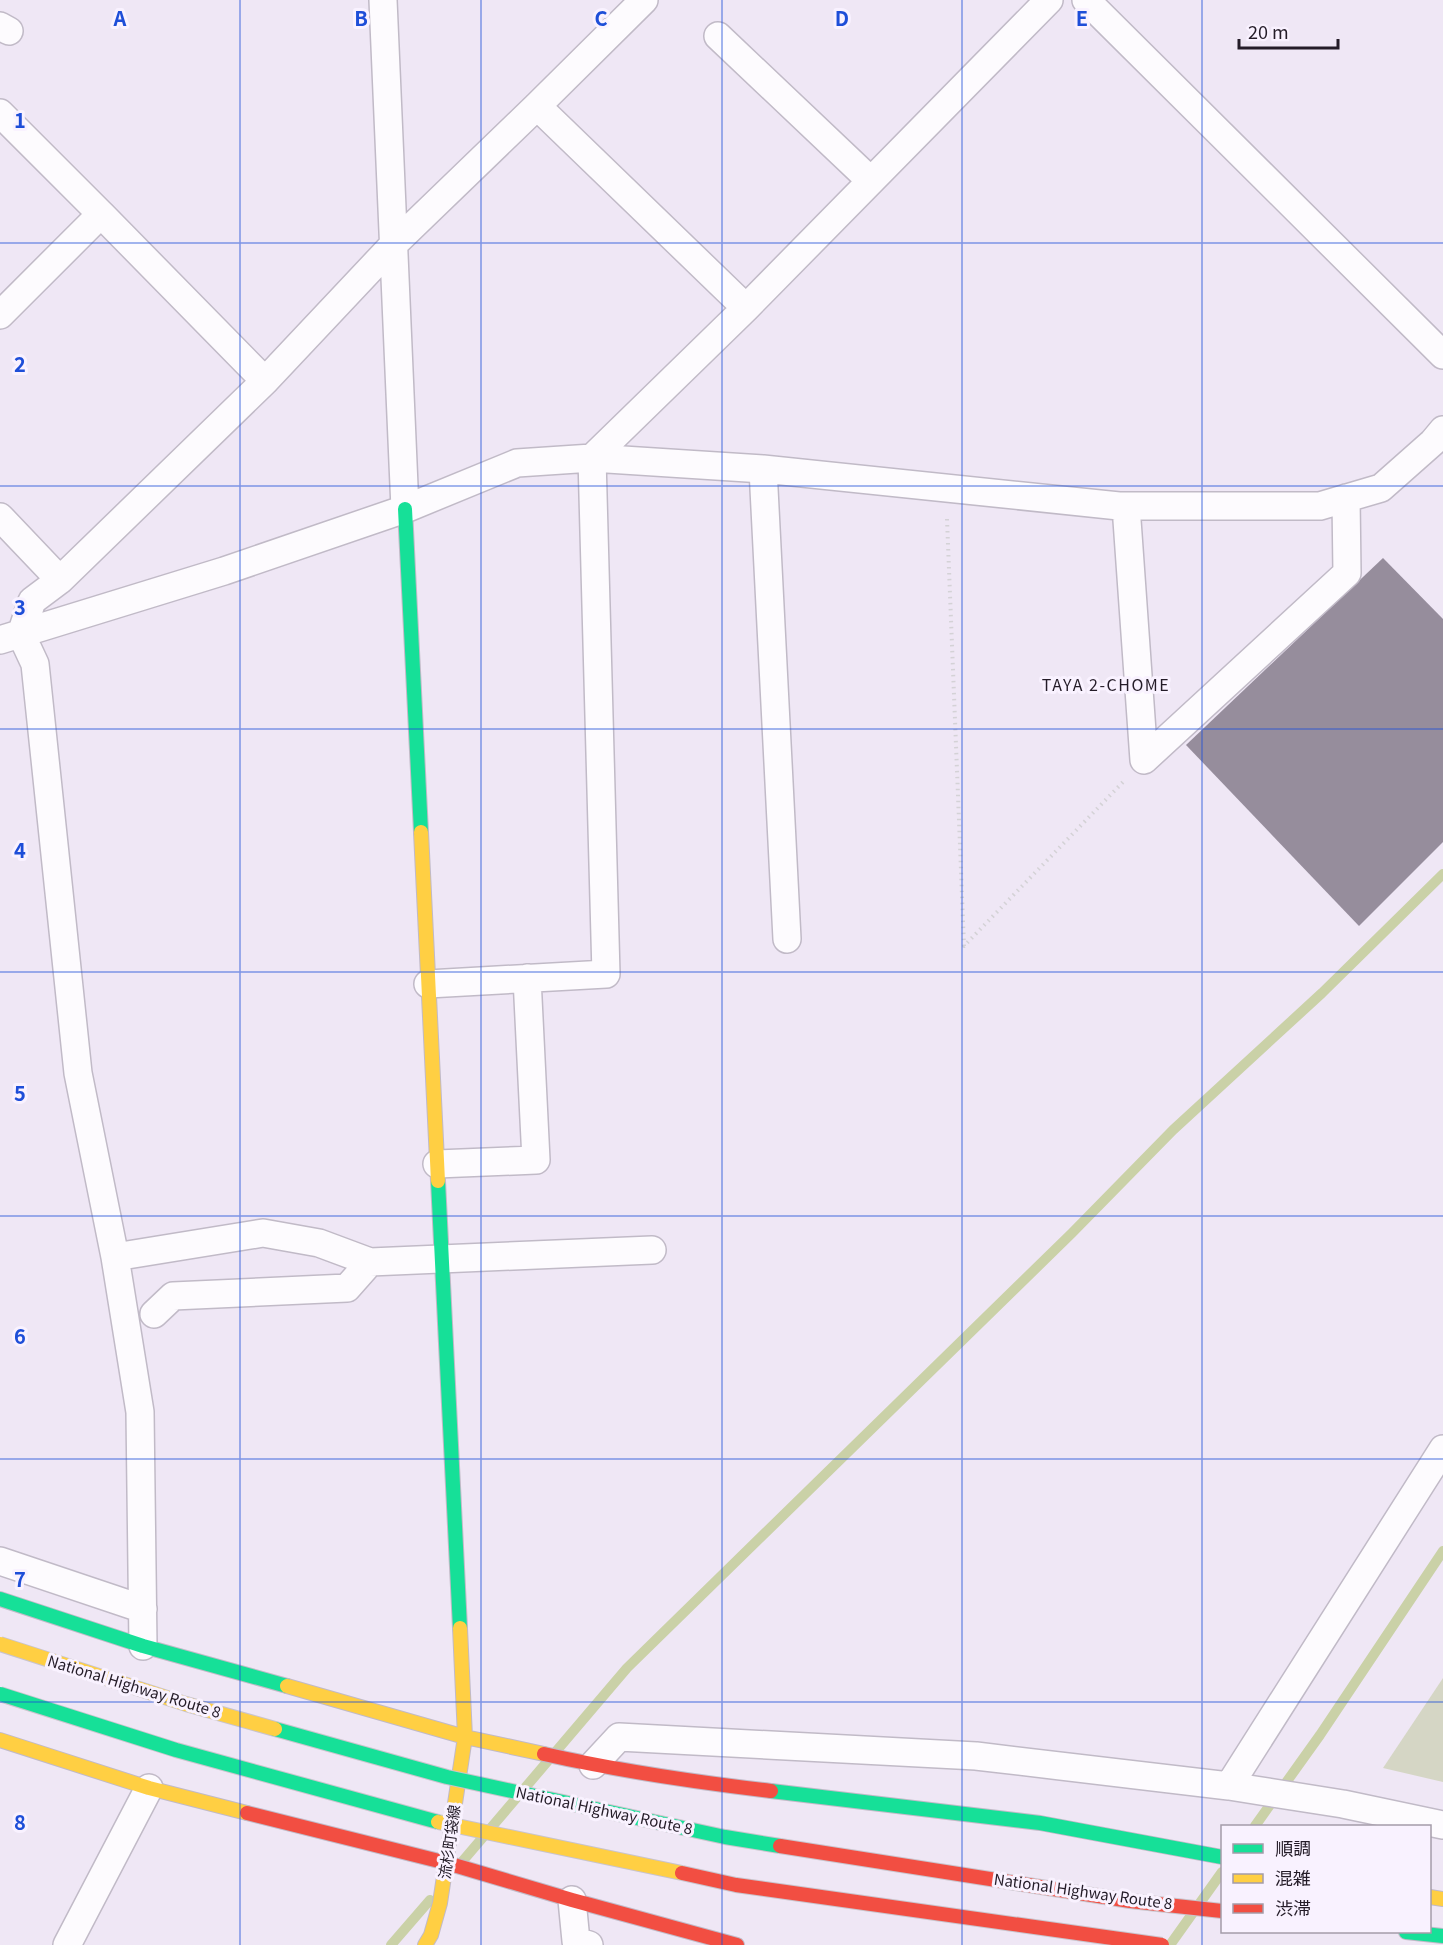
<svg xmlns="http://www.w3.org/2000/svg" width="1443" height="1945" font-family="Georgia,'Noto Sans JP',serif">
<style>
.green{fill:#d5d6c5}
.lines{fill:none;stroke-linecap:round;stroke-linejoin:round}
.stream{stroke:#cad1a7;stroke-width:10}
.building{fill:#968d9c}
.street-casing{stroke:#c1bac7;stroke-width:30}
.fast-casing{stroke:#c1bac7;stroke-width:16}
.slow-casing{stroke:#c1bac7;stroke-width:16}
.jam-casing{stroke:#c1bac7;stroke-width:16}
.path{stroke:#d4d2d6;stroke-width:4;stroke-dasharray:1.5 4.5;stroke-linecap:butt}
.street{stroke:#fdfbfe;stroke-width:27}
.fast{stroke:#16e098;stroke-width:14}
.slow{stroke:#ffcf43;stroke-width:14}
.jam{stroke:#f24e42;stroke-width:14}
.fast-bridge-casing{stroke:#c9c4cc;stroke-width:16;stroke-linecap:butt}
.slow-bridge-casing{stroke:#c9c4cc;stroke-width:16;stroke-linecap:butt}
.jam-bridge-casing{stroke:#c9c4cc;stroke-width:16;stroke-linecap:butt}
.fast-bridge{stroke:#16e098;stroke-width:14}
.slow-bridge{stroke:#ffcf43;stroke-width:14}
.jam-bridge{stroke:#f24e42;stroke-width:14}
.grid{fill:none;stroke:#1d4ed8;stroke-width:1.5;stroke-opacity:0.55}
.labels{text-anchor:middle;stroke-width:6;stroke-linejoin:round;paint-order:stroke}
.street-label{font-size:15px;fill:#241c28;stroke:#f9f2ff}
.neighbourhood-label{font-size:16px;letter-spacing:1.5px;fill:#241c28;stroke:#f9f2ff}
.grid-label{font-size:20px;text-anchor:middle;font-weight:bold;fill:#1d4ed8;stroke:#f9f2ff;stroke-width:6;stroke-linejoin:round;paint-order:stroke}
</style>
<rect width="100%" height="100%" fill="#efe7f5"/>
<!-- green -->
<path class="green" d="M1443 1678V1782L1383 1768Z"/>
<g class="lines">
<!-- stream -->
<path class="stream" d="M1255 1826 1320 1735 1443 1551
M461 1863 627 1668 1072 1233 1173 1130 1322 993 1443 874
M391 1945 430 1900
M1170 1945 1222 1872"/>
</g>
<!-- building -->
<path class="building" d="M1383 558 1443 619V842L1359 926 1186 745Z"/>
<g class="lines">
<defs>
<path id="street" d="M383 0 405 509
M1086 0 1443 355
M0 26 9 31
M718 36 871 181
M537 106 746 308
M0 113 101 214
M0 315 101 214 265 381
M763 469 787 939
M1126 506 1144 760 1347 573 1346 498
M0 517 60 580
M0 640 224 571 405 509 517 463 592 458 763 469 1119 506H1320L1381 488 1433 442 1443 430
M428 984 606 974 592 458 746 308 1049 0
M437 1164 536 1160 527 978
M115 1257 263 1233 319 1243 370 1262 652 1250
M154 1314 173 1296 347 1288 370 1262
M0 1561 143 1609
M143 1646 140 1412 115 1257 78 1073 35 664 21 634 32 601 60 580 265 381 394 244 537 106 644 0
M593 1765 619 1737 976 1756 1229 1786 1343 1804 1443 1825
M1229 1786 1443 1449
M572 1900 576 1941 589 1945
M67 1945 149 1788"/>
<path id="fast" d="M405 509 421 832
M438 1181 460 1628
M0 1599 143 1646 287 1686
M771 1791 1040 1823 1222 1857
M1406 1932 1443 1936"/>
<path id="slow" d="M421 832 438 1181
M287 1686 465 1737 544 1754
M0 1740 149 1788 247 1813
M1430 1897 1443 1899
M425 1945 431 1935 440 1903 465 1737 460 1628"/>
<path id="jam" d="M544 1754C619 1771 695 1782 771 1791
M247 1813 447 1863 572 1900 737 1945"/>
</defs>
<!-- street casing -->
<use href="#street" class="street-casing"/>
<!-- fast casing -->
<use href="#fast" class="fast-casing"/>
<!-- slow casing -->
<use href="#slow" class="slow-casing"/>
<!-- jam casing -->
<use href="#jam" class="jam-casing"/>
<!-- path -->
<path class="path" d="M947 519 964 946 1123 782"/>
<!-- street -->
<use href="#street" class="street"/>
<!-- fast -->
<use href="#fast" class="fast"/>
<!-- slow -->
<use href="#slow" class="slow"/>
<!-- jam -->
<use href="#jam" class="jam"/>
<defs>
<path id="fast-bridge" d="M0 1694 176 1750 438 1822
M275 1729 447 1777 725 1837 780 1846"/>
<path id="slow-bridge" d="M0 1644 186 1704 275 1729
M438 1822 682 1873"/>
<path id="jam-bridge" d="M780 1846 1130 1901 1222 1911
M682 1873 736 1885 1162 1945"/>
</defs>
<!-- fast-bridge casing -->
<use href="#fast-bridge" class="fast-bridge-casing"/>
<!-- slow-bridge casing -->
<use href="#slow-bridge" class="slow-bridge-casing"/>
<!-- jam-bridge casing -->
<use href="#jam-bridge" class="jam-bridge-casing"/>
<!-- fast-bridge -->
<use href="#fast-bridge" class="fast-bridge"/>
<!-- slow-bridge -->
<use href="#slow-bridge" class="slow-bridge"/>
<!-- jam-bridge -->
<use href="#jam-bridge" class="jam-bridge"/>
</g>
<!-- grid -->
<path class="grid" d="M240 0V1945M481 0V1945M722 0V1945M962 0V1945M1202 0V1945M0 243H1443M0 486H1443M0 729H1443M0 972H1443M0 1216H1443M0 1459H1443M0 1702H1443"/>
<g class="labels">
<!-- street labels -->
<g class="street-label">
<text transform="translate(134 1687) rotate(17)" y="5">National Highway Route 8</text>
<text transform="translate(604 1811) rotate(12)" y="5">National Highway Route 8</text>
<text transform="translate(450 1842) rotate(-82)" y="5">流杉町袋線</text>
<text transform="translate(1083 1892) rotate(8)" y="5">National Highway Route 8</text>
</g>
<!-- neighbourhood labels -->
<g class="neighbourhood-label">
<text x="1106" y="691">TAYA 2-CHOME</text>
</g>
</g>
<g class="grid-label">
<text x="120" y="26">A</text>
<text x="361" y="26">B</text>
<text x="601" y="26">C</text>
<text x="842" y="26">D</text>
<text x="1082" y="26">E</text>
<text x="20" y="128">1</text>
<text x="20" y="372">2</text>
<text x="20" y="615">3</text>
<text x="20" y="858">4</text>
<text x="20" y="1101">5</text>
<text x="20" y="1344">6</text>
<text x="20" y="1587">7</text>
<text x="20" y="1830">8</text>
</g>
<!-- legend -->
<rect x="1221" y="1825" width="210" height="108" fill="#f9f2ff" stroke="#a49ca9" stroke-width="1.5"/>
<rect x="1233" y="1844" width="30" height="9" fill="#16e098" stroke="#a49ca9" stroke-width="1.5"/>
<text x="1275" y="1855" font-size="18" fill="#241c28">順調</text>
<rect x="1233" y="1874" width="30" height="9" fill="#ffcf43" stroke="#a49ca9" stroke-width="1.5"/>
<text x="1275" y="1885" font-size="18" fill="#241c28">混雑</text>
<rect x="1233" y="1904" width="30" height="9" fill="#f24e42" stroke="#a49ca9" stroke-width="1.5"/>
<text x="1275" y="1915" font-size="18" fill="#241c28">渋滞</text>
<!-- scale -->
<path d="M1239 39v9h99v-9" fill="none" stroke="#241c28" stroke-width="3"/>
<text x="1248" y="39" font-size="18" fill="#241c28" stroke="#f9f2ff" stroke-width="4.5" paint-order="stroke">20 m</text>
</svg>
